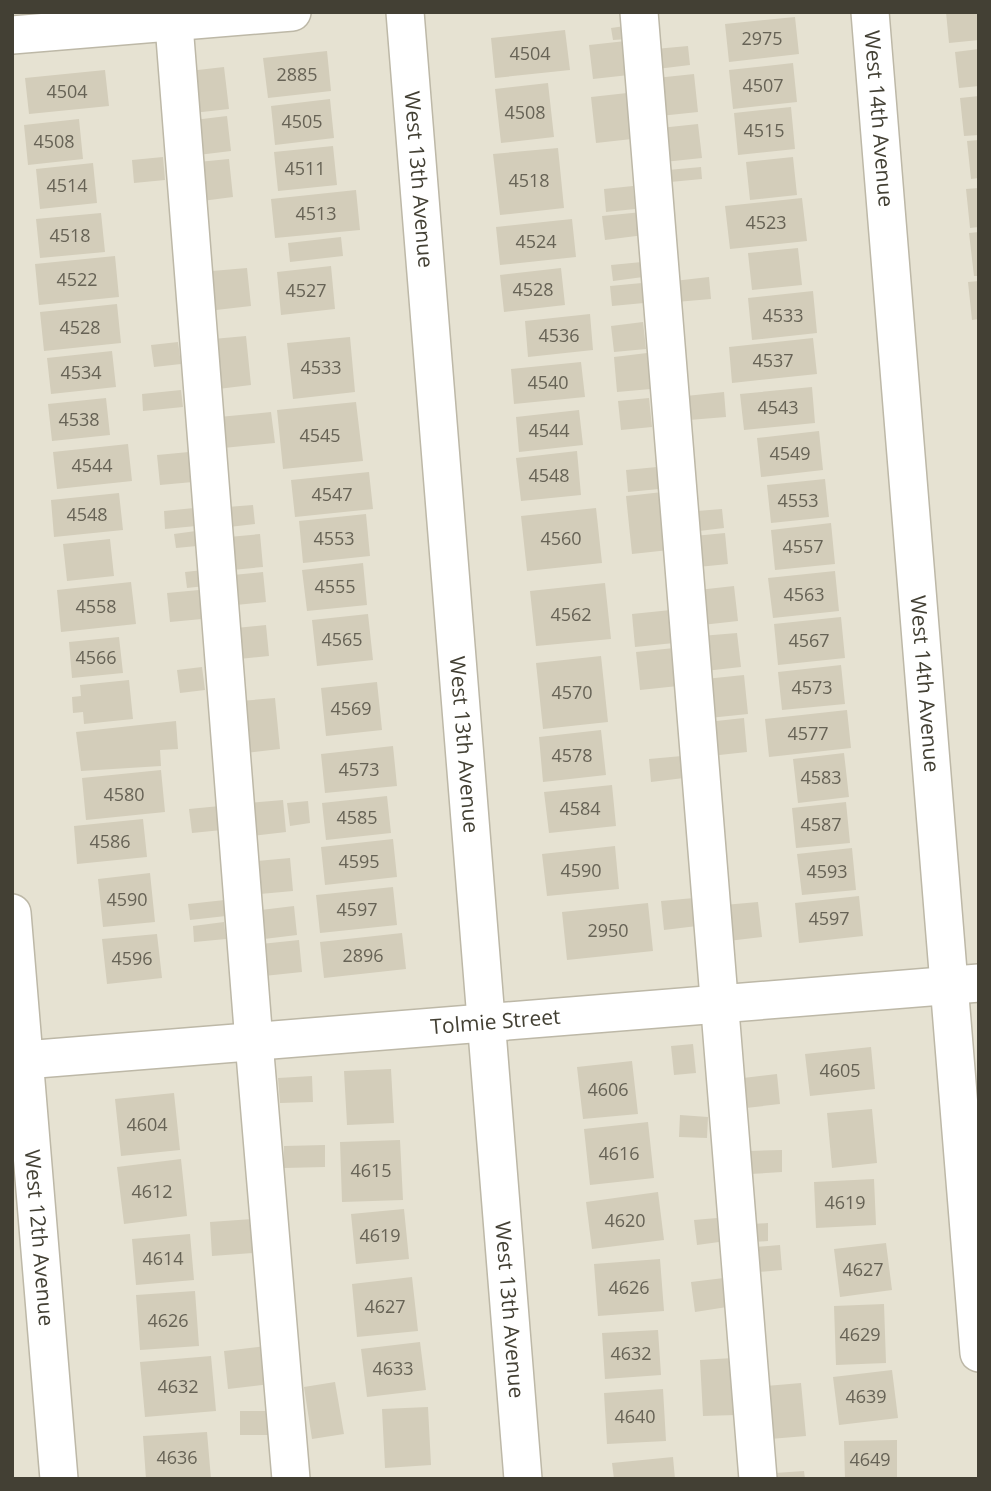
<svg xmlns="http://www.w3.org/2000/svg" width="991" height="1491" font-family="'Open Sans',sans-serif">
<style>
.residential{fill:#e6e2d2}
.building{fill:#d3cdba}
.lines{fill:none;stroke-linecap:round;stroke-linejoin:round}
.minor-casing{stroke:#bdb8a7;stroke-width:40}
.minor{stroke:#fff;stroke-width:37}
.labels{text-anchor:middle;stroke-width:7;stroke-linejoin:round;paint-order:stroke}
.number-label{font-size:18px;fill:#676356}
.street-label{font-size:21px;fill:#434034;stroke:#fff}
</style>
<rect width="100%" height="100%" fill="#f2efe4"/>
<!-- residential -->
<path class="residential" d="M12 12H979V1479H12Z"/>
<!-- building -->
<path class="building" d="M946 12H979V40L949 43Z
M795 17 799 54 729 62 725 24Z
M625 26 627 39 613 40 611 28Z
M565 30 570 70 495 78 491 38Z
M626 41 629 75 593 79 589 45Z
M688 46 690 65 657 69 655 49Z
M979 49V86L959 88 955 52Z
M327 51 331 91 268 98 263 58Z
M793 63 797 102 733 109 729 70Z
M224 67 229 109 193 113 189 71Z
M105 70 109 106 29 114 25 78Z
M694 74 698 112 660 116 656 78Z
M548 83 554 137 501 143 495 89Z
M627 93 632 139 596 143 591 97Z
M979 96V135L964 136 960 98Z
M330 99 334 138 275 145 271 106Z
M791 107 795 149 738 155 734 113Z
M227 116 231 151 198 155 194 120Z
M79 119 83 159 28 165 24 125Z
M698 124 702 158 664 162 660 128Z
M979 140V178L971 179 967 141Z
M333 146 337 185 278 191 274 152Z
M558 148 564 208 500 215 493 154Z
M163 157 165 180 134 183 132 160Z
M793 157 797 195 750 200 746 162Z
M229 159 233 197 202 201 198 162Z
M93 163 97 203 40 209 36 169Z
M701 167 702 179 670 182 668 170Z
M633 186 635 209 606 212 604 189Z
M979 188V227L970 228 966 189Z
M356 190 360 230 275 238 271 199Z
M802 198 807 241 730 249 725 206Z
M642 212 644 235 605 240 602 216Z
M101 213 105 252 40 258 36 219Z
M572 219 576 257 500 265 496 227Z
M979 232V276H974L969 233Z
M341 237 343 256 290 262 288 243Z
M798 248 802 285 752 290 748 253Z
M115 256 119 297 39 305 35 264Z
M642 262 643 277 613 281 611 265Z
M331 266 335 309 281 315 277 272Z
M247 268 251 306 216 310 212 271Z
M561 268 565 305 504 312 500 275Z
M709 277 711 299 676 302 674 281Z
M979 281V319L972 320 968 282Z
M642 283 644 303 612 306 610 286Z
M813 291 817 333 752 340 748 298Z
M117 304 121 343 44 351 40 312Z
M590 314 593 350 528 357 525 321Z
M643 322 646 349 614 352 611 326Z
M246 336 251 385 218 389 213 339Z
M350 337 355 392 293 399 287 343Z
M813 338 817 374 732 383 729 347Z
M178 342 181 364 154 367 151 345Z
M112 351 116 387 51 394 47 358Z
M647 353 651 389 617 392 614 357Z
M581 362 585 397 514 404 511 369Z
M812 387 815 423 744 430 740 394Z
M181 390 183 407 143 411 142 394Z
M724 392 726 417 689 420 686 396Z
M106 398 110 435 52 441 48 404Z
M649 398 652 427 621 430 618 401Z
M356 402 363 461 283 469 277 410Z
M579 410 583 445 519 452 516 417Z
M271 412 275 443 223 448 219 417Z
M819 431 823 470 761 477 757 438Z
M128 444 132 481 57 489 53 452Z
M577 451 581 495 521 501 516 458Z
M189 452 193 482 160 485 157 455Z
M657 467 659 489 628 492 626 470Z
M369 472 373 509 295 517 291 480Z
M825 479 829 517 771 523 767 485Z
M663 492 669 550 632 554 626 496Z
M119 493 123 530 54 537 51 500Z
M253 505 255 524 229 527 227 507Z
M194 508 196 526 165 529 164 511Z
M596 508 602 563 527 571 521 516Z
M722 509 724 528 699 531 697 511Z
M366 514 370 556 303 563 299 521Z
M831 523 835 564 775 570 771 530Z
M196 531 197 546 176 548 174 534Z
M725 533 728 564 698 567 694 536Z
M260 534 263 567 232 570 229 537Z
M110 539 114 576 67 581 63 544Z
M363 563 367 605 307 611 302 570Z
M203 570 205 586 187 588 185 572Z
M835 571 839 611 773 618 768 578Z
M263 572 266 602 236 605 233 575Z
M131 582 136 624 61 632 57 590Z
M605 583 611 639 536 646 530 591Z
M734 586 738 621 702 625 698 590Z
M199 590 202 619 170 622 167 593Z
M671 610 674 643 635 647 632 614Z
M368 614 373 660 317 666 312 620Z
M841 617 845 658 778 665 774 624Z
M266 625 269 656 239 659 236 628Z
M737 633 741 667 705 671 701 636Z
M119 637 123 673 72 678 69 642Z
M674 648 678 686 640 690 636 652Z
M601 656 608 722 543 729 536 663Z
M841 665 845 704 782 710 778 672Z
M202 667 205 690 180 693 177 670Z
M744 675 748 714 709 718 705 679Z
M129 680 133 719 84 724 83 712 73 713 72 697 81 696 80 685Z
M377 682 382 730 326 736 321 688Z
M275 698 280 749 246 753 240 701Z
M847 710 851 748 769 757 765 719Z
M744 718 747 752 710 756 707 722Z
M176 721 178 749 160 750 161 766 81 771 76 732Z
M601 730 606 775 543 782 539 737Z
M393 746 397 786 325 793 321 754Z
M844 753 849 797 798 803 793 759Z
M682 756 684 778 651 782 649 759Z
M161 770 165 812 86 820 82 778Z
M612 785 616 826 549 833 544 792Z
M387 796 391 833 326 840 322 803Z
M283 800 286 832 252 836 249 803Z
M308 801 310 823 290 826 287 803Z
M846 802 850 843 796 848 792 808Z
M220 806 222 830 192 833 189 809Z
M143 819 147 857 77 864 74 826Z
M393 839 397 877 325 885 321 847Z
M615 846 619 889 547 896 542 854Z
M852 848 856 890 802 895 797 854Z
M290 858 293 891 260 894 257 861Z
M150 873 155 922 103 927 98 879Z
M393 887 397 925 320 933 316 895Z
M859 896 863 936 799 943 795 903Z
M694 898 697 926 664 930 661 901Z
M225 900 226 916 190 920 188 904Z
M758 902 762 937 728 941 724 905Z
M648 903 653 951 567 960 562 912Z
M294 906 297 935 264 939 261 910Z
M224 922 226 939 194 942 193 926Z
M402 933 406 969 324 978 320 942Z
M157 934 162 978 107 984 102 939Z
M299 940 302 972 264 976 261 944Z
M693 1044 696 1073 674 1075 671 1046Z
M871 1047 875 1089 810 1096 805 1054Z
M632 1061 638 1114 583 1119 577 1067Z
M391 1069 394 1123 347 1125 344 1071Z
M777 1074 780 1104 746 1108 743 1078Z
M312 1076 313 1102 280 1103 278 1078Z
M174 1093 180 1150 121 1156 115 1099Z
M872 1109 877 1163 832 1168 827 1113Z
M680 1115 708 1117 707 1138 679 1137Z
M648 1122 654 1178 590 1185 584 1129Z
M400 1140 403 1200 342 1202 340 1142Z
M325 1145V1167L284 1168V1146Z
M782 1150V1172L750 1174 749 1151Z
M181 1159 187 1216 124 1224 117 1167Z
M874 1179 876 1225 816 1228 814 1182Z
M658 1192 664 1240 592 1249 586 1202Z
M404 1209 409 1259 356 1264 351 1214Z
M266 1218 268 1252 212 1256 210 1222Z
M717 1218 719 1242 697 1245 694 1220Z
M768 1223V1241L753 1242 752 1224Z
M190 1234 194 1280 136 1285 132 1239Z
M886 1243 892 1290 840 1297 834 1249Z
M780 1245 782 1270 758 1272 756 1247Z
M660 1259 664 1311 598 1316 594 1264Z
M412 1277 418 1331 357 1337 352 1284Z
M724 1278 727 1307 695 1312 691 1282Z
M195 1291 199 1346 140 1350 136 1295Z
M884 1304 886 1363 836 1365 834 1306Z
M658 1330 661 1375 605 1379 602 1333Z
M420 1342 426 1390 367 1397 361 1349Z
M266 1346 270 1384 228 1389 224 1351Z
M211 1356 216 1411 145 1417 140 1362Z
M733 1358 736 1415 703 1416 700 1360Z
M892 1370 898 1418 839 1425 833 1377Z
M335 1382 344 1434 312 1439 304 1387Z
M801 1383 806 1436 770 1439 766 1386Z
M663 1389 666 1441 607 1444 604 1393Z
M428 1407 431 1465 385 1468 382 1409Z
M240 1411H269V1435H240Z
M207 1432 211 1479H146L143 1436Z
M897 1440V1479H845L844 1441Z
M673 1457 675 1479H614L612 1463Z
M804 1471 805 1479H776L775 1473Z"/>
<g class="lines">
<defs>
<g id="minor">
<path d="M173 12 254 1042 291 1479"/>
<path id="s1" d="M405 12 523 1479"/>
<path d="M639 12 758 1479"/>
<path id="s2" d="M870 12 979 1353"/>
<path d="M12 35 292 12"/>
<path id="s3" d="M12 913 59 1479"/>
<path id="s4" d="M12 1061 979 983"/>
</g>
</defs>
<!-- minor casing -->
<use href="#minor" class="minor-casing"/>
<!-- minor -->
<use href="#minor" class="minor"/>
</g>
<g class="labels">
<!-- number labels -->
<g class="number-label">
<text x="762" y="45">2975</text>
<text x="530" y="60">4504</text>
<text x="297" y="81">2885</text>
<text x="763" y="92">4507</text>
<text x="67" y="98">4504</text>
<text x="525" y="119">4508</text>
<text x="302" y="128">4505</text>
<text x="764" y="137">4515</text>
<text x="54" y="148">4508</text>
<text x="305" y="175">4511</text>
<text x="529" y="187">4518</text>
<text x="67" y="192">4514</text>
<text x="316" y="220">4513</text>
<text x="766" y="229">4523</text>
<text x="70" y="242">4518</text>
<text x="536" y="248">4524</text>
<text x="77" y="286">4522</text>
<text x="533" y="296">4528</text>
<text x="306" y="297">4527</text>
<text x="783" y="322">4533</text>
<text x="80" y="334">4528</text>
<text x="559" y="342">4536</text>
<text x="773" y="367">4537</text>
<text x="321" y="374">4533</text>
<text x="81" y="379">4534</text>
<text x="548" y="389">4540</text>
<text x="778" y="414">4543</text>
<text x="79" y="426">4538</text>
<text x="549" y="437">4544</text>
<text x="320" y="442">4545</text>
<text x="790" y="460">4549</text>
<text x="92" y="472">4544</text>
<text x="549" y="482">4548</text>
<text x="332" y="501">4547</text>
<text x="798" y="507">4553</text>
<text x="87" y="521">4548</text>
<text x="334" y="545">4553</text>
<text x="561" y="545">4560</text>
<text x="803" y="553">4557</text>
<text x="335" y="593">4555</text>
<text x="804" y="601">4563</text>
<text x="96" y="613">4558</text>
<text x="571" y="621">4562</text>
<text x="342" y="646">4565</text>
<text x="809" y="647">4567</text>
<text x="96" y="664">4566</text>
<text x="812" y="694">4573</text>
<text x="572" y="699">4570</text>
<text x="351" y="715">4569</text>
<text x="808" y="740">4577</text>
<text x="572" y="762">4578</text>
<text x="359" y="776">4573</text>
<text x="821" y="784">4583</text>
<text x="124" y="801">4580</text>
<text x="580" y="815">4584</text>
<text x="357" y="824">4585</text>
<text x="821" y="831">4587</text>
<text x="110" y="848">4586</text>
<text x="359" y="868">4595</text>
<text x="581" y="877">4590</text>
<text x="827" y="878">4593</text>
<text x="127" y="906">4590</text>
<text x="357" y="916">4597</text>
<text x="829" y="925">4597</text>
<text x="608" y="937">2950</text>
<text x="363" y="962">2896</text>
<text x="132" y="965">4596</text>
<text x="840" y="1077">4605</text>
<text x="608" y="1096">4606</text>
<text x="147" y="1131">4604</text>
<text x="619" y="1160">4616</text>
<text x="371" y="1177">4615</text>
<text x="152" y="1198">4612</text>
<text x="845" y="1209">4619</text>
<text x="625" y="1227">4620</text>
<text x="380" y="1242">4619</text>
<text x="163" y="1265">4614</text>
<text x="863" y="1276">4627</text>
<text x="629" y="1294">4626</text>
<text x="385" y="1313">4627</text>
<text x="168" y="1327">4626</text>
<text x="860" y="1341">4629</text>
<text x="631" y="1360">4632</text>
<text x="393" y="1375">4633</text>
<text x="178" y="1393">4632</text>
<text x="866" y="1403">4639</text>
<text x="635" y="1423">4640</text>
<text x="177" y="1464">4636</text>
<text x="870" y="1466">4649</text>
</g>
<!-- street labels -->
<g class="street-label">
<text dy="7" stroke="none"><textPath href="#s2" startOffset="107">West 14th Avenue</textPath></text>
<text dy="7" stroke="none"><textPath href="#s1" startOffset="168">West 13th Avenue</textPath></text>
<text dy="7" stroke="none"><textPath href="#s2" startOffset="674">West 14th Avenue</textPath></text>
<text dy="7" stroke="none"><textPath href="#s1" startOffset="735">West 13th Avenue</textPath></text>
<text dy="7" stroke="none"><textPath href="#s4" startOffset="485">Tolmie Street</textPath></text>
<text dy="7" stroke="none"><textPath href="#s3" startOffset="326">West 12th Avenue</textPath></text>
<text dy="7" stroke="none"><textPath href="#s1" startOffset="1302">West 13th Avenue</textPath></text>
</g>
</g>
<!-- border -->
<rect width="991" height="1491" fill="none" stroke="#434034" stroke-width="28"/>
</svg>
